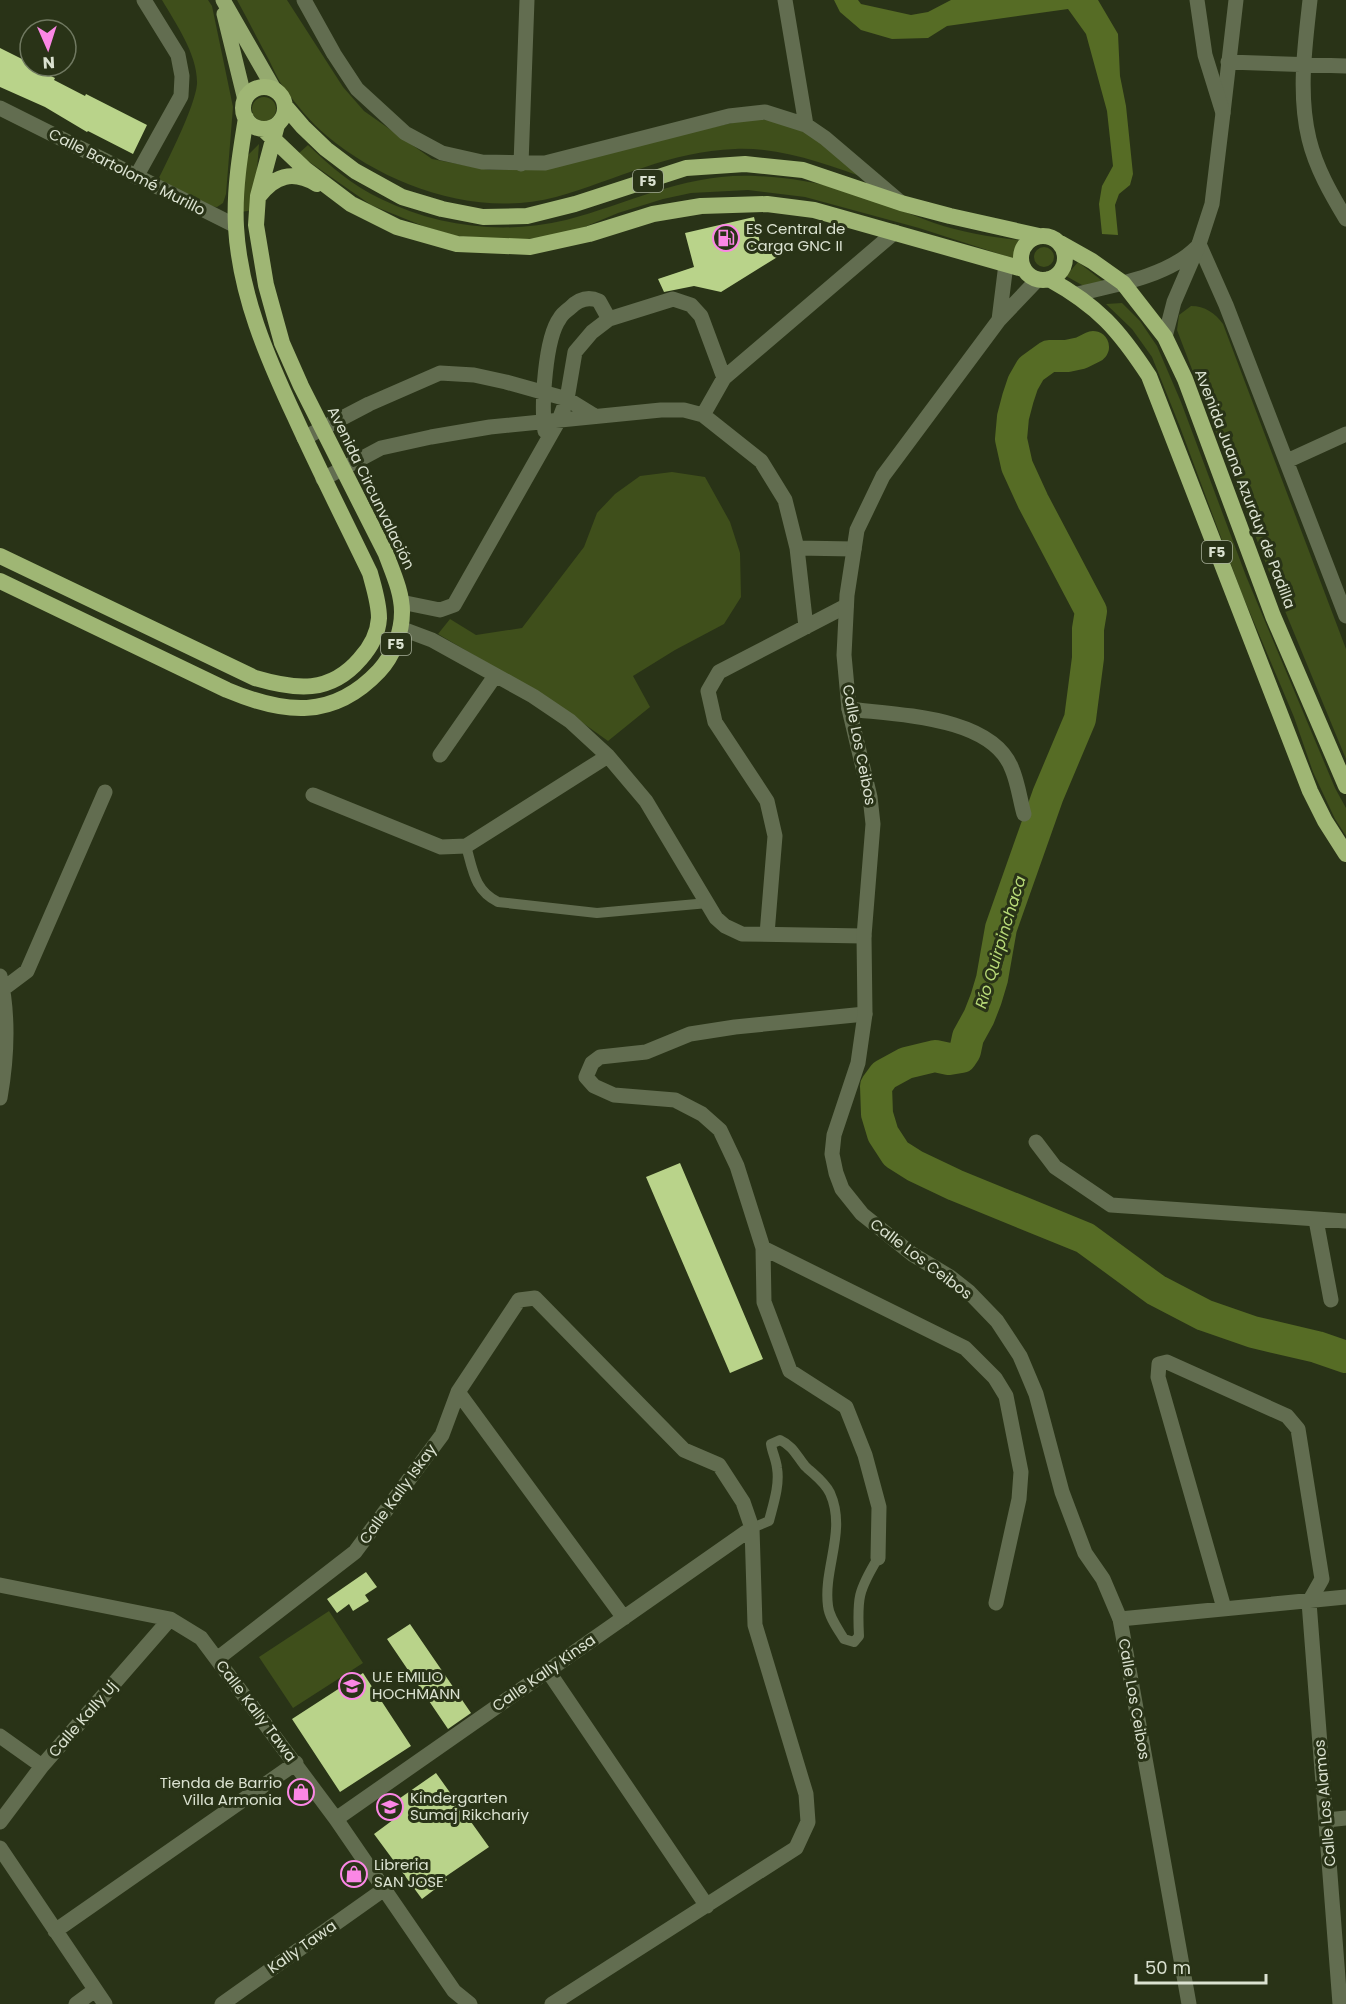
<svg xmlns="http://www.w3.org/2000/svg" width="1346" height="2004" font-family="Poppins,sans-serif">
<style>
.green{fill:#3f4f1b}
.water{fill:#566c25}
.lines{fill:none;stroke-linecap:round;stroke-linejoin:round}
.river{stroke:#566c25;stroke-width:32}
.building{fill:#b9d38a}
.service{stroke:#626d50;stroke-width:10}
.minor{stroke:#626d50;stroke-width:15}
.tertiary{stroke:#626d50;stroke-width:15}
.primary{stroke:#95aa6f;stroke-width:15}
.trunk{stroke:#9fb674;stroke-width:16}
.labels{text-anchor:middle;stroke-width:6;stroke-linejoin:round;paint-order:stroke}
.shield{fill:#293317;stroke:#a6ae99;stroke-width:1.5}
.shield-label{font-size:14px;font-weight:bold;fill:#dbe2d1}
.street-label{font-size:15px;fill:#dbe2d1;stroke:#293317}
.poi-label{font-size:15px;fill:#dbe2d1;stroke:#293317;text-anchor:start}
.water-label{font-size:16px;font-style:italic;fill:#b7d977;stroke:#293317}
</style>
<rect width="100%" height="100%" fill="#293317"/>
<!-- green -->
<path class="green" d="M162 0H208L212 6 233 107 226 194 223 203 217 207 208 206 157 182C168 159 195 107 197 84 198 55 176 24 162 0Z
M237 0H287L343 87 364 111 432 159 489 170 523 169 741 121C748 121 757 119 765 120 807 121 837 161 871 180 827 165 783 147 735 149 671 151 616 180 556 197 477 218 387 186 327 136 311 123 296 104 284 88 278 80 274 70 269 60 258 40 248 20 237 0Z
M252 109a12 12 0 1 1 24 0a12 12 0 1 1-24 0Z
M259 144 254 210 241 212 244 159Z
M308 145C330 166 353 186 381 199 438 227 504 235 566 220 632 203 684 173 755 176 784 177 816 182 844 190 875 199 904 212 934 223 961 232 989 237 1018 240L1015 259 919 228 805 197 748 190 691 193 663 199 618 213 582 228 544 237 519 240 456 236 423 226 371 205 298 154Z
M1034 257a10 10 0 1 1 20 0a10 10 0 1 1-20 0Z
M1078 262 1105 283 1089 289 1066 276Z
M1122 303 1140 321 1157 346 1181 402 1246 576 1335 788 1346 808V836L1335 819 1313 772 1294 717 1242 594 1180 427 1152 357 1132 329 1106 304Z
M1191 306C1205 306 1215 313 1223 324L1346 649V759L1271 577 1177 330 1179 315Z
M672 472 705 477 730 522 740 553 741 597 724 624 675 650 633 676 650 707 608 741C554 701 496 668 438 634L450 619 476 635 522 628 584 547 597 513 615 494 640 476Z
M329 1611 363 1663 293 1708 259 1657Z"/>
<!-- water -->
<path class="water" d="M834 0H858L861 4 911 15 928 12 951 0H1098L1118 34 1120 76 1126 106 1133 174 1130 185 1119 194 1115 205 1118 235 1102 234 1099 204 1102 186 1113 166 1107 111 1086 34 1068 9 947 26 928 38 892 39 861 30 840 12Z"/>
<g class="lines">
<!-- river -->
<path class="river" d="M1093 347 1081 353 1067 356H1049L1031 369 1023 383 1018 398 1013 417 1011 439 1017 466 1033 501 1091 611 1088 629V658L1080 719 1048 795 1001 928 992 979 986 999 979 1017 968 1037 965 1051 961 1057 949 1059 935 1056 906 1063 884 1075 876 1086 877 1114 883 1134 896 1154 915 1166 955 1185 1085 1238 1156 1290 1204 1315 1253 1332 1317 1347 1346 1357"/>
</g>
<!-- building -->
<path class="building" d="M0 48 30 63V66L55 78 54 80 85 96 86 94 147 125 133 154 88 131 87 132 45 107 0 87Z
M754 217 761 247 792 248 721 292 694 286 664 292 658 279 694 267 685 233Z
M680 1163 763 1359 730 1373 646 1177Z
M366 1572 377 1587 365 1595 369 1601 353 1611 349 1604 337 1613 327 1599Z
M410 1624 471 1713 448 1729 387 1639Z
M363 1673 411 1746 340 1792 292 1719Z
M436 1773 489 1847 445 1877 447 1880 422 1899 374 1834 401 1814 393 1803Z"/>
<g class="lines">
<!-- service -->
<path class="service" d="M466 846C473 870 474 890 498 902L597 913 708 903
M752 1528 769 1521C773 1505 780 1485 777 1468 776 1459 772 1452 771 1444L780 1440C793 1446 796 1455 805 1466 813 1474 824 1481 830 1493 847 1531 823 1568 828 1606 829 1617 838 1629 844 1639L854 1642 859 1636C857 1598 858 1591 878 1558"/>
<!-- minor -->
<path class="minor" d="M304 0 334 54 357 89 405 133 442 153 482 162 545 163 729 116 765 112 806 125 825 138 899 201
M785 0 806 125
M1310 0C1305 45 1298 94 1309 139 1316 168 1331 194 1346 219
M1228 62 1346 66
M1223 113 1236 0
M521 164 527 0
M1199 244 1226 305 1346 616
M703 415 724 378 895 232
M545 431C541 406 545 338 560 318 562 314 566 311 570 308 578 300 588 296 599 301L609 319
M304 438 369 404 440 373 474 375 506 382 567 399 593 415
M1287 461 1346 434
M323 479 381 448 431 437 490 427 661 410H684L703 415 761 461 785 500 797 548 806 627
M797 548 854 549
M401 602 440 610 454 605 559 420 567 399 575 352 592 332 609 319 673 299 691 305 701 316 724 378
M400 628 432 640 533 696 570 721 608 756 646 801 716 918 725 926 742 934 864 936
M849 709C897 715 992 716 1012 769 1018 783 1020 800 1024 814
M440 755 495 676
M313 795 441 847 466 846 608 756
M767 934 775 836 767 801 715 722 708 691 719 672 846 606
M0 976C9 1016 7 1058 0 1098
M3 989 27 971 105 792
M865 1014 735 1027 690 1034 646 1052 600 1057 592 1063 586 1077 594 1086 614 1095 675 1100 702 1114 720 1130 737 1166 763 1248 764 1302 790 1371 846 1407 865 1455 879 1507 878 1558
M1036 1142 1055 1167 1111 1205 1346 1221
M1316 1220 1331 1300
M763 1248 965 1348 995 1378 1006 1396 1021 1472 1019 1499 996 1603
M458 1392 624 1618
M0 1585 170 1619 201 1638 336 1819 454 1991 470 2004
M1224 1608 1158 1377 1159 1364 1167 1362 1287 1416 1298 1429 1322 1579 1309 1602 1340 2004
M1120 1619 1346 1597
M217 1659 355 1552 442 1435 458 1392 519 1300 535 1298 684 1450 719 1465 743 1502 752 1528 755 1625 806 1794 808 1822 796 1848 552 2004
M548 1671 707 1906
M0 1736 42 1766
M336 1819 752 1528
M1327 1820 1346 1818
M0 1822 42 1766 170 1619
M0 1848 105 2004
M55 1931 296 1763
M76 2004 95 1990
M222 2004 383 1890"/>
<!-- tertiary -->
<path class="tertiary" d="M0 108 236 226
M136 177 181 96 182 76 178 55 144 0
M1038 279 999 320 883 476 857 530 847 595 844 655 849 709 870 797 873 824 864 936 865 1014 858 1063 834 1135 832 1154 836 1173 842 1189 862 1214 912 1254 950 1277 969 1292 997 1321 1020 1356 1036 1394 1062 1492 1085 1553 1103 1579 1120 1619 1189 2004
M1077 294C1115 285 1168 276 1196 248
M999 320 1006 264
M1165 337 1174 302 1199 244 1212 204 1223 113 1205 55 1197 0"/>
<!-- primary -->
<path class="primary" d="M223 0 274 89
M224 14 245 100"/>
<!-- trunk -->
<path class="trunk" d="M243 108a21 21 0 1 1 42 0a21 21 0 1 1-42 0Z
M285 106 303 127 326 149 355 171 402 197 442 209 483 217 527 216 575 204 686 168 745 164 803 170 901 203 950 216 1039 236
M264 130 306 170 351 204 397 227 457 244 530 247 589 234 653 214 701 206 767 204 814 210 1023 269
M259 196C275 175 293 170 317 184
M1021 258a22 22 0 1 1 44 0a22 22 0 1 1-44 0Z
M1060 243 1092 261 1123 283 1165 337 1185 379 1273 616 1346 786
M1049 279C1098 306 1119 330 1149 376L1310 791 1325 821 1346 854
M0 556 255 678C296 690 330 694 360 659 370 648 378 634 379 618 379 603 374 588 370 573 345 521 319 470 295 417 267 357 240 295 236 227 234 191 240 154 246 118
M0 581 227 690C284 714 333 720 379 671 393 656 402 633 402 612 402 592 393 573 386 554L301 386 282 343 266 285 256 225 258 196 277 125"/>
</g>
<!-- icons -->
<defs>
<symbol id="fuel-ring" viewBox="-11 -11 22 22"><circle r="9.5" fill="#293317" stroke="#fb87e5" stroke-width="1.5"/><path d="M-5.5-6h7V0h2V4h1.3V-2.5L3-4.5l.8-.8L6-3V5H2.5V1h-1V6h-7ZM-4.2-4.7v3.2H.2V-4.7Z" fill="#fb87e5"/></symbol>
<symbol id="school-ring" viewBox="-11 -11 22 22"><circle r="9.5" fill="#293317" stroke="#fb87e5" stroke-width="1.5"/><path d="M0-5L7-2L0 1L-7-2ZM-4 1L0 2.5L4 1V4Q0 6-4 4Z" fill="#fb87e5"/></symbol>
<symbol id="shop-ring" viewBox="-11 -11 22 22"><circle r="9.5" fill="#293317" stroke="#fb87e5" stroke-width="1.5"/><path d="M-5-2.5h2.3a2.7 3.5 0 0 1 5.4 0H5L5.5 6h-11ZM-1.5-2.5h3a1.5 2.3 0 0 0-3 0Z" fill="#fb87e5"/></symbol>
</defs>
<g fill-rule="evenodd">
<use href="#fuel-ring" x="711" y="223" width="30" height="30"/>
<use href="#school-ring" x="337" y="1671" width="30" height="30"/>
<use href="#shop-ring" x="286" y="1777" width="30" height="30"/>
<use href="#school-ring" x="375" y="1792" width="30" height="30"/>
<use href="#shop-ring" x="339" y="1859" width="30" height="30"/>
</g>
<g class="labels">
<!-- shield labels -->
<g class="shield">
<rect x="633" y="170" width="30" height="22" rx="4.5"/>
<rect x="1202" y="541" width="30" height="22" rx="4.5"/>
<rect x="381" y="633" width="30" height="22" rx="4.5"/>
</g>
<g class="shield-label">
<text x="648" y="186">F5</text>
<text x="1217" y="557">F5</text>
<text x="396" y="649">F5</text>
</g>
<!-- street labels -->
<g class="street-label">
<text transform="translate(127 172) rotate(27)" y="5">Calle Bartolomé Murillo</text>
<text transform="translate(371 488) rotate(64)" y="5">Avenida Circunvalación</text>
<text transform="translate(1245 489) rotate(69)" y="5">Avenida Juana Azurduy de Padilla</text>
<text transform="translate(859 745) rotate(79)" y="5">Calle Los Ceibos</text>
<text transform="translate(921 1259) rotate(37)" y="5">Calle Los Ceibos</text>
<text transform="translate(398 1494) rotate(-54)" y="5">Calle Kally Iskay</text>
<text transform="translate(544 1673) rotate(-35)" y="5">Calle Kally Kinsa</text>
<text transform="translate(1134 1699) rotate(80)" y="5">Calle Los Ceibos</text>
<text transform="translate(256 1711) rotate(53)" y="5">Calle Kally Tawa</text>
<text transform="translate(83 1719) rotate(-49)" y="5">Calle Kally Uj</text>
<text transform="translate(1325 1803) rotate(-95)" y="5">Calle Los Alamos</text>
<text transform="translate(302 1947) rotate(-35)" y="5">Kally Tawa</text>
</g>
<!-- poi labels -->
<g class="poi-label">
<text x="746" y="234">ES Central de<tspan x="746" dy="17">Carga GNC II</tspan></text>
<text x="372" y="1682">U.E EMILIO<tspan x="372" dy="17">HOCHMANN</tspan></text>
<text x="282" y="1788" text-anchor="end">Tienda de Barrio<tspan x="282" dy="17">Villa Armonia</tspan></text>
<text x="410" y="1803">Kindergarten<tspan x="410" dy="17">Sumaj Rikchariy</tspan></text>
<text x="374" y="1870">Libreria<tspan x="374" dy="17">SAN JOSE</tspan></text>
</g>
<!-- water labels -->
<g class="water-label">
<text transform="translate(1000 942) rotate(-73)" y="6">Río Quirpinchaca</text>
</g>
</g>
<!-- north arrow -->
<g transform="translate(48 48) rotate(177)"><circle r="28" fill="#293317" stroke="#707961" stroke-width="1.5"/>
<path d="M0-4.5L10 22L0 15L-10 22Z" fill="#fb87e5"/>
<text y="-9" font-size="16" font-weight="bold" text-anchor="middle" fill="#dbe2d1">N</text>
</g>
<!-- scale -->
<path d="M1136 1974v9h130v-9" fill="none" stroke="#dbe2d1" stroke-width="3"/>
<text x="1145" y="1974" font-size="18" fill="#dbe2d1" stroke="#293317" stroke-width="4.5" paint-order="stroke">50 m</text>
</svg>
